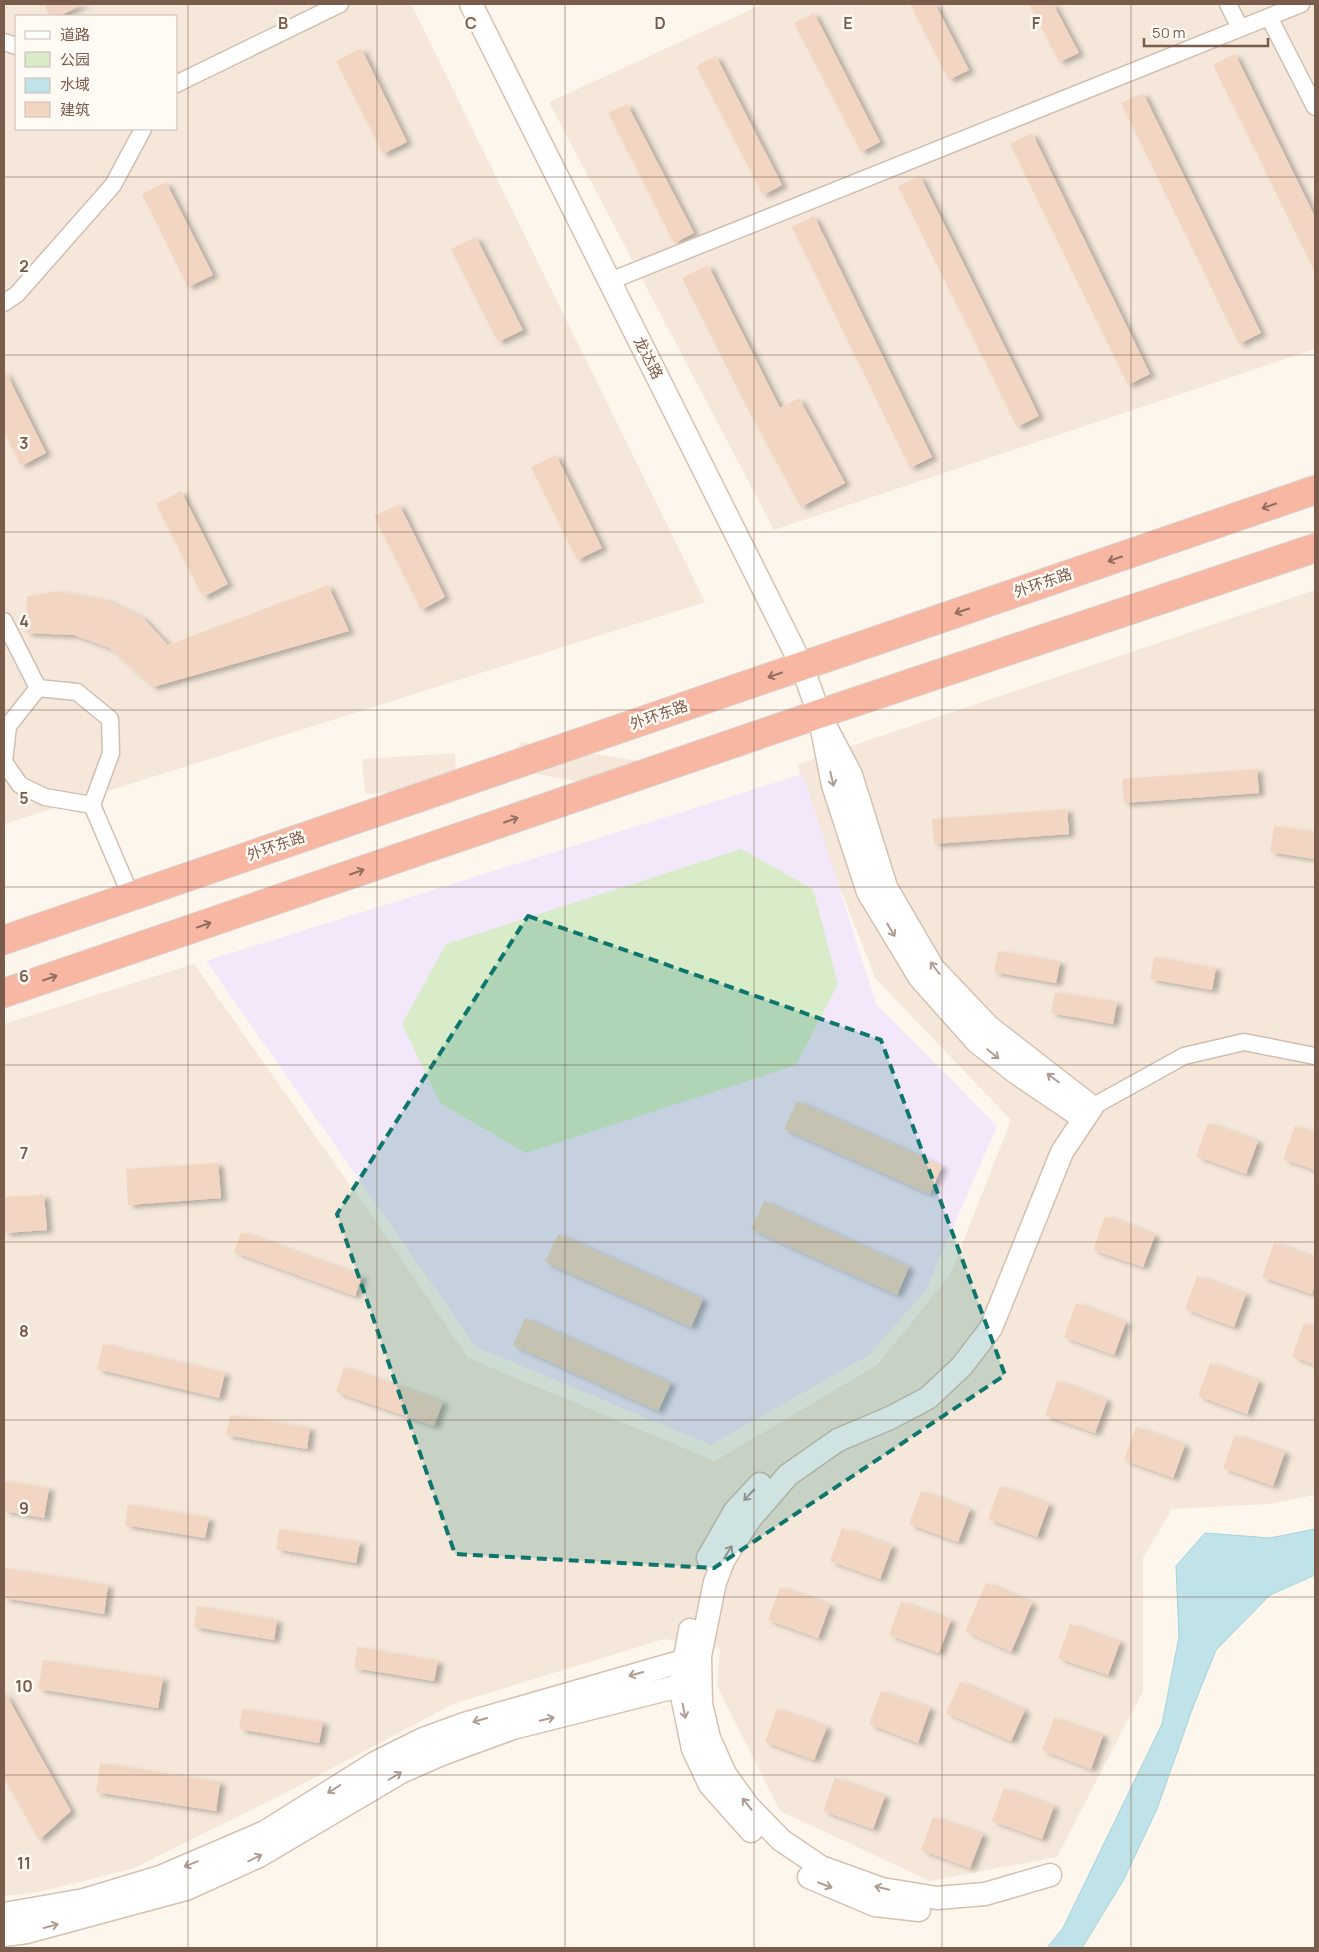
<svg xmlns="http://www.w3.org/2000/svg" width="1319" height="1952" font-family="Manrope,'Noto Sans SC',sans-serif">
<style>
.residential{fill:#f5e8da;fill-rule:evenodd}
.education{fill:#f3e8fa}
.green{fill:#d8ecc9}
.water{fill:#bfe3e8;stroke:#a5d3da}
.building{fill:#f3d5c3;filter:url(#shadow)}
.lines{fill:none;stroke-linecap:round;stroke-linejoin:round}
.street-casing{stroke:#d1beb0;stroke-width:19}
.secondary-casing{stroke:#d6c0b0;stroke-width:25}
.highway-casing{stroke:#dad1cd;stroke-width:30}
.street{stroke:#fff;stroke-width:16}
.secondary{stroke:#fff;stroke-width:22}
.highway{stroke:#f7b7a3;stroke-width:28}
.oneway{stroke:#936e5e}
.oneway2{stroke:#af9d94}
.marked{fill:#0f766e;fill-opacity:0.2;stroke:#0f766e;stroke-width:4;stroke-dasharray:10 6;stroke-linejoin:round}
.grid{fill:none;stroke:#7a5c4d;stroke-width:1;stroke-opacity:0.55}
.labels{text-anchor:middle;stroke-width:5;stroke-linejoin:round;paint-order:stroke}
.street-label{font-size:15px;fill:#7a5c4d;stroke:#fffaf3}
.grid-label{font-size:16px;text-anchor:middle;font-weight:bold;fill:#7a5c4d;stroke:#fffaf3;stroke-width:5;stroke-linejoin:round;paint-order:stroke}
</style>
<defs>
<filter id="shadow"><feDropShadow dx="5.5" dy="3" stdDeviation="2.5" flood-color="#0004"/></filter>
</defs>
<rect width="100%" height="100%" fill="#fdf6ec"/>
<!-- residential -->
<path class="residential" d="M4 4H411L705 602 4 824ZM16 16H176V129H16Z
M763 4H1315V349L774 530 549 102Z
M1315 590V1495L1269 1504 1172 1509 1143 1558V1691L1057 1857 930 1881 780 1811 717 1686 720 1648 664 1639 453 1704 280 1796 132 1869 35 1893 4 1896V1024L194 964 388 1239 468 1358 715 1461 877 1365 950 1275 1011 1120 876 979 806 803 798 764Z
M520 742 640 761 635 790 516 771Z
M455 753 457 788 365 794 362 759Z"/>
<!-- education -->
<path class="education" d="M803 774 876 1004 997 1126 926 1290 869 1355 711 1445 476 1347 206 961Z"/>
<!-- green -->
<path class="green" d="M741 849 813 889 838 984 796 1065 526 1153 440 1103 402 1024 446 944Z"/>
<!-- water -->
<path class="water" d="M1315 1529V1575L1270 1595 1216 1650 1193 1707 1157 1809 1123 1881 1082 1948H1047L1063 1928 1162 1724 1179 1637 1176 1566 1205 1533 1270 1538Z"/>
<!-- building -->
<path class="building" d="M44 4H84L59 16H50Z
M910 4H935L969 70 949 80Z
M1029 4H1053L1079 53 1059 62Z
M814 13 880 142 861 152 794 23Z
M361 48 407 142 383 154 336 61Z
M1235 54 1315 217V272L1213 65Z
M716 56 782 185 763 195 696 66Z
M1143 93 1261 333 1239 344 1121 103Z
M627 104 694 233 674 243 608 113Z
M1032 133 1150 374 1128 385 1010 144Z
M920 176 1039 416 1017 427 898 186Z
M166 182 213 275 188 287 142 194Z
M814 216 932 457 910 468 792 227Z
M476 237 523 330 498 342 451 249Z
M708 265 780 408 799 398 845 483 801 507 751 415 682 278Z
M4 369 46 453 21 466 4 432Z
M556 455 602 548 577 560 531 467Z
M181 491 228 584 203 597 156 504Z
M399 504 445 597 421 610 374 516Z
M328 585 349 631 153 687 110 648 74 635 26 633 27 596 57 591 106 600 143 618 168 645Z
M1257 769 1259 793 1124 803 1122 779Z
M1067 809 1069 834 934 844 932 819Z
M1274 826 1315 832V859L1270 852Z
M998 951 1060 962 1056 983 994 972Z
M1154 957 1216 968 1212 990 1150 979Z
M1055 992 1117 1002 1113 1024 1051 1013Z
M797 1101 942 1166 930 1194 784 1129Z
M1208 1123 1258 1141 1246 1174 1196 1156Z
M1295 1126 1315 1133V1170L1283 1159Z
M218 1163 221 1198 128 1205 126 1169Z
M44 1195 47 1230 4 1233V1197Z
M764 1201 909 1267 897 1295 751 1229Z
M1105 1216 1155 1235 1143 1267 1093 1250Z
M241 1232 362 1276 355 1296 234 1252Z
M558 1234 703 1299 691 1327 545 1262Z
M1274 1243 1315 1258V1285L1312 1294 1262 1277Z
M1197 1276 1246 1294 1234 1327 1185 1309Z
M1076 1303 1126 1322 1114 1355 1064 1337Z
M525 1318 671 1383 658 1411 513 1345Z
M1304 1323 1315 1328V1365L1292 1356Z
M103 1344 225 1373 219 1398 97 1369Z
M1210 1363 1259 1381 1247 1414 1198 1396Z
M344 1367 443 1402 434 1426 336 1392Z
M1057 1381 1107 1400 1095 1433 1045 1415Z
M230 1415 310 1428 307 1449 226 1435Z
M1136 1427 1185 1445 1173 1478 1124 1460Z
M1235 1435 1285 1452 1273 1486 1223 1468Z
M4 1481 49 1488 44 1518 4 1511Z
M1000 1486 1049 1504 1037 1537 988 1519Z
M921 1491 970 1509 958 1542 909 1524Z
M128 1504 209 1518 205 1538 125 1525Z
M842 1528 892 1546 880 1579 830 1561Z
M279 1529 360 1542 356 1563 276 1549Z
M4 1568 108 1585 104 1614 4 1598Z
M986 1583 1032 1603 1011 1652 965 1631Z
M780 1587 830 1605 818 1638 768 1620Z
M901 1602 951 1620 939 1653 889 1635Z
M197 1606 277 1620 274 1640 194 1627Z
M1070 1624 1120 1642 1108 1675 1058 1658Z
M357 1647 438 1661 434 1681 354 1668Z
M43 1660 163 1678 158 1708 38 1689Z
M960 1682 1025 1710 1011 1741 946 1713Z
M4 1691 71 1811 39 1840 4 1778Z
M881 1691 930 1708 918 1743 869 1724Z
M242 1709 323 1722 319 1743 239 1729Z
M777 1709 827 1727 814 1760 765 1742Z
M1054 1718 1103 1735 1091 1769 1042 1750Z
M100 1763 220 1782 216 1811 96 1792Z
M835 1778 885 1796 873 1829 823 1811Z
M1004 1788 1054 1806 1042 1839 992 1821Z
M933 1817 983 1834 970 1868 921 1850Z"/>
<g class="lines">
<defs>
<path id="street" d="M1228 4 1240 28
M1269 17 1315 107
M4 42 16 46
M176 84 340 4
M610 281 1301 4
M4 303 17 294 113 185 143 129
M4 621 38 688
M38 688 77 692 110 719 111 753 92 805 45 797 20 785 4 762 8 726Z
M92 805 131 896
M1092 1107 1184 1056 1244 1042 1315 1056"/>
<path id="secondary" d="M471 4 802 666 819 714 833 785 868 892 920 978 977 1042 1018 1074 1083 1118
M819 714 851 775 886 887 933 968 989 1027 1092 1107 1062 1152 991 1328 962 1366 928 1398 890 1418 838 1440 788 1475 750 1519 724 1559 715 1582 700 1656 701 1704 709 1738 725 1774 748 1806 781 1840 821 1867 882 1889 937 1898 985 1894 1050 1875
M708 1558 735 1511 760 1484
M690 1630 680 1686 693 1749 710 1785 751 1831
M809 1877 875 1905 919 1910
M4 1914 84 1900 160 1877 265 1832 375 1763 423 1739 464 1724 697 1657
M4 1935 27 1932 186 1889 259 1856 401 1772 442 1754 513 1728 695 1682"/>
<path id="highway" d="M4 940 1315 490
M4 993 819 714 1315 548"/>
</defs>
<!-- street casing -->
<use href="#street" class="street-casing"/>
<!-- secondary casing -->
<use href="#secondary" class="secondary-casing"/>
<!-- highway casing -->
<use href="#highway" class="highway-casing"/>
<!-- street -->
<use href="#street" class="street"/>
<!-- secondary -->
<use href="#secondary" class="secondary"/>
<!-- highway -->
<use href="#highway" class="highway"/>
</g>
<!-- one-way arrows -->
<defs><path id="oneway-shaft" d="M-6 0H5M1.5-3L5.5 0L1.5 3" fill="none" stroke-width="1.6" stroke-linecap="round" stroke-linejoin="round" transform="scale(1.25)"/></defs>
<g class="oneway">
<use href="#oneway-shaft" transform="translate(1269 506) rotate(161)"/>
<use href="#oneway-shaft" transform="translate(1115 559) rotate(161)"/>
<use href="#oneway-shaft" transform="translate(962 611) rotate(161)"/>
<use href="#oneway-shaft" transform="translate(775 675) rotate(161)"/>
<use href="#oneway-shaft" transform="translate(511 820) rotate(-19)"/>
<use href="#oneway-shaft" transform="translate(357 872) rotate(-19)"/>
<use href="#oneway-shaft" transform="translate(204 925) rotate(-19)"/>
<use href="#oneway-shaft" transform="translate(50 978) rotate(-19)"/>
</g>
<g class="oneway2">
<use href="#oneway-shaft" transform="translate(832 779) rotate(77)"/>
<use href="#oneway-shaft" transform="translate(891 930) rotate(59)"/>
<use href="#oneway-shaft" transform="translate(935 968) rotate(-127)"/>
<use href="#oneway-shaft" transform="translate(993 1054) rotate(39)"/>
<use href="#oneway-shaft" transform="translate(1053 1078) rotate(-143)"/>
<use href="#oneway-shaft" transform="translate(749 1495) rotate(133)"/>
<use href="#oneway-shaft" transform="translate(728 1552) rotate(-58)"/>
<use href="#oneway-shaft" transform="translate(636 1674) rotate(164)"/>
<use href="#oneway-shaft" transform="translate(684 1711) rotate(79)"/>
<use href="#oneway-shaft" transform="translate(547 1719) rotate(-14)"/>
<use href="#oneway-shaft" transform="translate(480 1720) rotate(164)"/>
<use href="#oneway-shaft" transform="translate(395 1776) rotate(-30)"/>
<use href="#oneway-shaft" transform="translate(334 1789) rotate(148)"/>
<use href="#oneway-shaft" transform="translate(747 1804) rotate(-129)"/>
<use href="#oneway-shaft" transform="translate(255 1858) rotate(-26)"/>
<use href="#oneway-shaft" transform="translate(191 1864) rotate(158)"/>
<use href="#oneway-shaft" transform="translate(825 1885) rotate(21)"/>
<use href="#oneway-shaft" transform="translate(882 1888) rotate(-166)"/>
<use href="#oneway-shaft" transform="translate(51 1926) rotate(-15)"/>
</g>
<!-- marked area -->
<path class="marked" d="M528 916 881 1040 1005 1375 714 1568 455 1554 337 1214Z"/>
<!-- grid -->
<path class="grid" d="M188 4V1948M377 4V1948M565 4V1948M754 4V1948M942 4V1948M1131 4V1948M4 177H1315M4 355H1315M4 532H1315M4 710H1315M4 887H1315M4 1065H1315M4 1242H1315M4 1420H1315M4 1597H1315M4 1775H1315"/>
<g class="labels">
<!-- street labels -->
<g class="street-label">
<text transform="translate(648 358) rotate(63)" y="5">龙达路</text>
<text transform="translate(1043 583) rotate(-19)" y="5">外环东路</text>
<text transform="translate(659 715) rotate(-19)" y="5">外环东路</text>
<text transform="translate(276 846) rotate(-19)" y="5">外环东路</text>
</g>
</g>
<g class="grid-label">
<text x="283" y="29">B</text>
<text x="471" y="29">C</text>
<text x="660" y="29">D</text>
<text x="848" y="29">E</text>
<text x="1036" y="29">F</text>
<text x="24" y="272">2</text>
<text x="24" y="449">3</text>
<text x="24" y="627">4</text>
<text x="24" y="804">5</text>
<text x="24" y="982">6</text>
<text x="24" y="1159">7</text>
<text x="24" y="1337">8</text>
<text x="24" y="1514">9</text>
<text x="24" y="1692">10</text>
<text x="24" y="1869">11</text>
</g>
<!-- border -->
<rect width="1319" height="1952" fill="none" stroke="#7a5c4d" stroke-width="10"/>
<!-- legend -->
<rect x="15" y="15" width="162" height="115" fill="#fffaf3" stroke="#cabbb1"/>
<rect x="25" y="31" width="25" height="8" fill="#ffffff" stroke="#cabbb1"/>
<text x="60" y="40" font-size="15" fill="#7a5c4d">道路</text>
<rect x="25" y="52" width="25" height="15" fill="#d8ecc9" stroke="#cabbb1"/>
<text x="60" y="65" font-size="15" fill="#7a5c4d">公园</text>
<rect x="25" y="78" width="25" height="15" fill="#bfe3e8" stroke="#cabbb1"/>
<text x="60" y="90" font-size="15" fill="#7a5c4d">水域</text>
<rect x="25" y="102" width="25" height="15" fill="#f3d5c3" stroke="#cabbb1"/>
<text x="60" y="115" font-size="15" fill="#7a5c4d">建筑</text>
<!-- scale -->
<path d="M1144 38v8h124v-8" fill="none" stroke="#7a5c4d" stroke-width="2.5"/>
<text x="1152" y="38" font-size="15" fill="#7a5c4d" stroke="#fffaf3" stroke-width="4" paint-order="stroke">50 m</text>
</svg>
